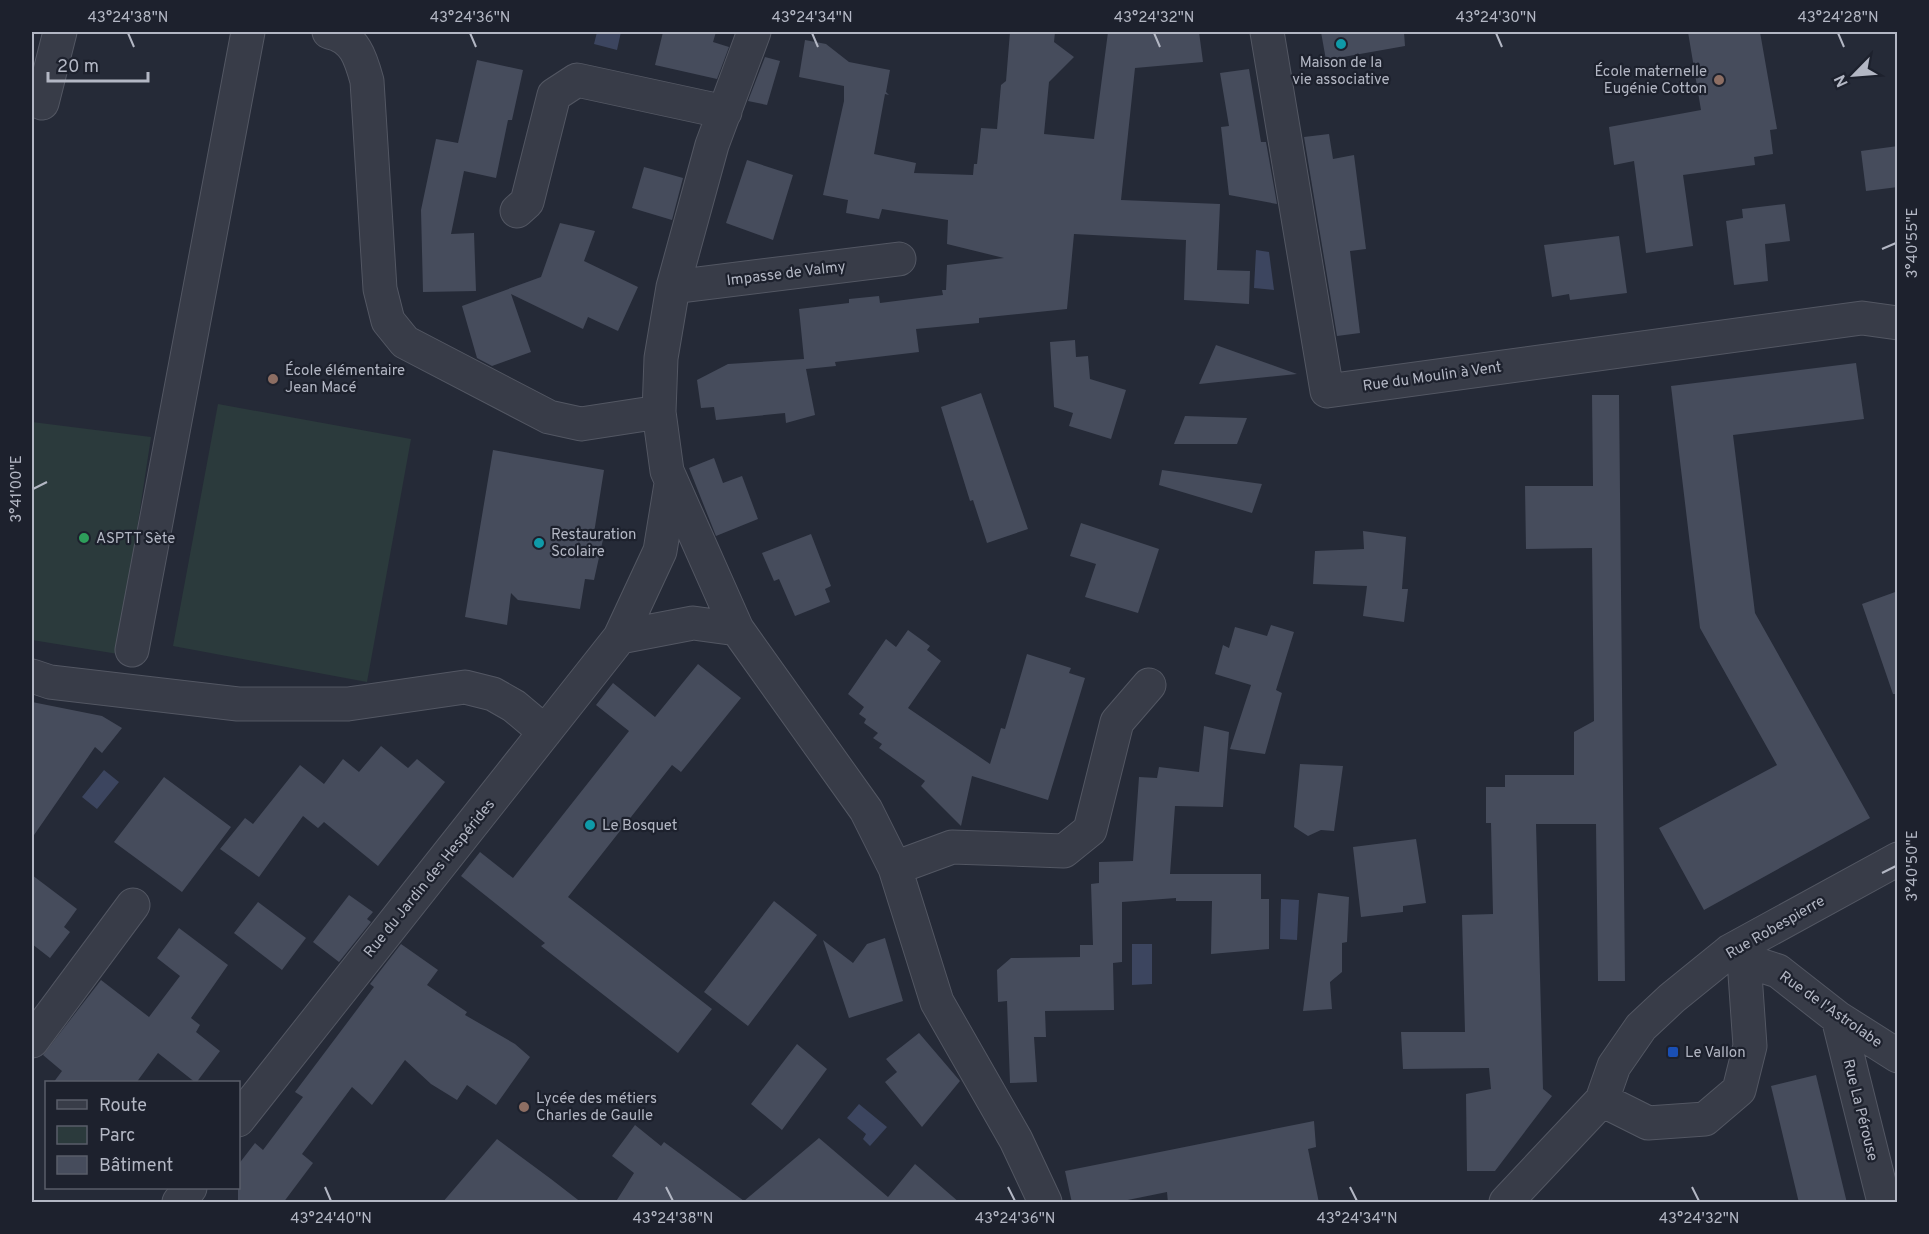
<svg xmlns="http://www.w3.org/2000/svg" width="1929" height="1234" font-family="Overpass,sans-serif">
<style>
.green{fill:#2b3a3c}
.water{fill:#3c455f}
.building{fill:#464c5c}
.lines{fill:none;stroke-linecap:round;stroke-linejoin:round}
.minor-casing{stroke:#535763;stroke-width:35}
.minor{stroke:#383c48;stroke-width:33}
.ticks{fill:none;stroke:#b3b7c4;stroke-width:2}
.culture-dot{fill:#0f9aa8;stroke:#1d212d;stroke-width:2}
.education-dot{fill:#8d6e63;stroke:#1d212d;stroke-width:2}
.leisure-dot{fill:#2e9e5b;stroke:#1d212d;stroke-width:2}
.transit-dot{fill:#1a4fb4;stroke:#1d212d;stroke-width:2}
.labels{text-anchor:middle;stroke-width:4.5;stroke-linejoin:round;paint-order:stroke}
.poi-label{font-size:15px;fill:#b3b7c4;stroke:#1d212d;text-anchor:start}
.street-label{font-size:15px;fill:#b3b7c4;stroke:#1d212d}
.neatline{fill:none;stroke:#b3b7c4;stroke-width:2}
.ticks-label{font-size:15px;text-anchor:middle;fill:#b3b7c4}
</style>
<rect width="100%" height="100%" fill="#252a37"/>
<!-- green -->
<path class="green" d="M218 404 411 439 367 682 173 646Z
M32 422 151 437 118 654 32 640Z"/>
<!-- water -->
<path class="water" d="M597 32H621L617 50 594 44Z
M1256 250 1269 252 1274 290 1254 288Z
M104 770 119 782 97 809 82 797Z
M1281 899 1299 900 1297 940 1280 939Z
M1132 944H1152V984L1132 985Z
M859 1104 887 1127 870 1146 863 1139 866 1134 847 1118Z"/>
<!-- building -->
<path class="building" d="M663 32H716L713 42 729 47 717 79 655 65Z
M1010 32H1055L1054 42 1074 57 1049 82 1044 134 1094 139 1108 32H1199L1203 62 1135 68 1121 200 1220 204 1217 270 1250 271 1249 304 1184 300 1186 240 1074 234 1067 309 979 318V323L916 329 919 352 835 362 836 366 806 369 815 415 786 423 785 413 716 420 714 407 701 408 697 380 728 364 804 359 799 309 849 303V299L879 296 880 303 943 295 942 290H946L947 265 1004 258 947 244 948 220 882 209 879 219 846 213 848 200 823 195 844 101V86L799 77 805 40 826 44 849 62 890 70 886 92 889 95 885 94 874 154 916 163 914 173 973 175 974 164H977L981 128 997 129 1001 85 1006 81Z
M1321 32H1404L1405 46 1326 60Z
M1688 32H1760L1777 129 1770 130 1773 154 1754 157 1755 165 1683 175 1693 246 1646 253 1634 161 1614 165 1609 127 1701 110Z
M765 57 780 61 767 105 748 101Z
M477 60 523 70 512 120H508L496 178 464 171 451 234 474 233 476 291 423 292 421 210 436 139 458 143Z
M1249 69 1261 142H1266L1277 204 1229 195 1221 127 1229 126 1220 73Z
M1329 134 1333 159 1354 155 1366 249 1350 251 1360 333 1337 336 1304 137Z
M1898 146V187L1866 191 1861 151Z
M747 160 793 175 773 240 726 223Z
M644 167 683 178 672 220 632 208Z
M1785 204 1790 241 1765 244 1768 281 1734 285 1726 221 1743 218 1742 209Z
M560 223 595 231 584 261 638 287 618 331 588 317 583 329 511 294 531 352 492 366 477 358 462 306 541 277Z
M1619 236 1627 293 1570 300 1569 294 1552 297 1544 245Z
M1075 340 1076 357 1088 356 1090 379 1126 390 1111 439 1069 426 1073 413 1054 407 1050 342Z
M1216 345 1297 374 1199 384Z
M1856 363 1864 419 1733 435 1755 613 1870 818 1704 910 1659 828 1777 765 1700 628 1671 386Z
M981 393 1028 529 987 543 973 500 970 501 941 407Z
M1592 395H1619L1625 981H1598L1596 824H1536L1543 1089 1552 1096 1495 1171H1467L1466 1094 1491 1089 1489 1068 1403 1069 1401 1032H1465L1462 915 1493 914 1491 823H1486V787H1505V775H1574V732L1594 721 1592 548 1526 549 1525 486H1593Z
M1185 416 1247 418 1237 444H1174Z
M493 450 604 470 594 533 604 535 594 580 585 579 580 609 518 600 511 593 507 625 465 617Z
M714 458 723 483 742 476 758 519 716 536 689 468Z
M1162 470 1262 484 1252 513 1159 485Z
M1081 523 1159 549 1138 613 1085 597 1096 564 1070 556Z
M1363 531 1406 537 1402 589H1408L1404 622 1363 616 1367 586 1313 584 1315 551 1364 549Z
M811 534 831 586 825 589 830 602 795 616 779 579 774 581 762 553Z
M1898 591V694H1893L1862 604Z
M1271 625 1294 632 1276 690 1282 693 1265 754 1230 749 1251 685 1215 674 1223 645 1229 648 1235 627 1267 636Z
M908 630 930 646 927 650 941 661 908 708 990 764 1001 728 1005 729 1027 654 1071 668 1069 673 1085 678 1048 800 972 776 961 826 921 786 925 781 879 748 882 744 873 738 878 733 864 723 866 719 859 714 864 707 848 694 886 639 896 647Z
M698 664 741 698 681 772 672 765 568 897 712 1009 678 1053 541 946 545 943 461 876 480 852 513 878 629 731 596 705 613 683 655 717Z
M32 702 102 716 122 728 102 753 95 747 32 838Z
M1204 726 1229 732 1223 807 1175 806 1170 874H1261V899H1269V949L1211 954 1212 901H1176V898L1122 902V962L1113 963 1114 1010 1045 1011 1046 1037H1034L1037 1082 1010 1083 1007 1001 998 1002 997 970 1011 958 1080 957V945H1093L1091 884 1099 883V862L1133 861 1139 777 1157 778 1159 767 1199 772Z
M381 746 408 768 417 759 445 782 378 866 324 822 318 828 303 816 259 877 220 849 245 818 253 824 300 765 324 784 343 759 359 772Z
M1300 764 1343 766 1334 831 1321 830 1308 836 1294 827Z
M164 777 231 827 182 892 114 842Z
M1416 839 1426 903 1403 906V912L1361 917 1353 847Z
M32 875 77 909 64 927 70 932 50 958 32 944Z
M1318 893 1349 897 1347 942 1342 943V972L1330 982 1332 1009 1303 1011Z
M349 895 373 912 367 919 371 922 339 962 313 942Z
M774 901 817 935 748 1026 704 992Z
M258 902 306 938 282 970 234 933Z
M179 928 228 965 191 1018 200 1025 196 1032 220 1051 196 1083 158 1053 136 1083H53L62 1071 43 1055 101 980 149 1017 180 976 157 958Z
M885 938 903 1001 849 1018 823 940 853 963 867 944Z
M401 944 438 970 427 985 467 1012 465 1015 515 1044 530 1057 496 1105 467 1085 457 1100 431 1084 405 1060 372 1105 352 1087 302 1154 313 1163 283 1203H238V1165L255 1143 263 1150 303 1097 295 1092 374 987 370 984Z
M919 1033 960 1081 922 1127 885 1082 897 1072 886 1059Z
M797 1044 827 1069 782 1130 751 1104Z
M1816 1075 1847 1203H1799L1771 1086Z
M1314 1121 1316 1147 1308 1149 1319 1203H1168L1167 1192 1113 1203H1072L1065 1171Z
M635 1125 661 1146 664 1142 744 1201 819 1138 888 1197 915 1164 960 1203H615L634 1173 612 1156Z
M497 1139 551 1179 582 1203H442Z"/>
<g class="lines">
<defs>
<path id="minor" d="M329 32C355 37 361 59 367 81L380 289 388 321 405 342 549 417 581 424 659 412
M754 32 712 145 673 287 661 358 659 412 667 471 737 629 866 810 895 868 937 1002 1016 1140 1045 1202
M1267 32 1327 391 1862 318 1898 323
M42 103 60 32
M517 211 527 202 554 95 577 80 725 112
M673 287 899 259
M620 637 693 623 737 629
M132 650 248 32
M32 676 50 682 238 704H348L465 687 493 694 514 706 545 732
M895 868 952 847 1064 851 1090 830 1117 722 1149 685
M1730 951 1744 960 1778 971 1838 1018 1898 1056
M1838 1018 1884 1202
M32 1041 133 905
M1602 1100 1648 1123 1705 1119 1739 1090 1750 1046 1744 960
M238 1120 620 637 660 551 671 484
M179 1202 190 1188
M1506 1202 1602 1100 1614 1066 1641 1027 1672 998 1730 951 1898 859"/>
</defs>
<!-- minor casing -->
<use href="#minor" class="minor-casing"/>
<!-- minor -->
<use href="#minor" class="minor"/>
</g>
<!-- ticks -->
<path class="ticks" d="M128 33 134 47M470 33 476 47M812 33 818 47M1154 33 1160 47M1496 33 1502 47M1838 33 1844 47M1882 249 1896 243M33 489 47 482M1882 873 1896 866M325 1187 331 1201M666 1187 673 1201M1008 1187 1015 1201M1350 1187 1357 1201M1692 1187 1699 1201"/>
<!-- markers -->
<g class="culture-dot">
<circle cx="1341" cy="44" r="6"/>
<circle cx="539" cy="543" r="6"/>
<circle cx="590" cy="825" r="6"/>
</g>
<g class="education-dot">
<circle cx="1719" cy="80" r="6"/>
<circle cx="273" cy="379" r="6"/>
<circle cx="524" cy="1107" r="6"/>
</g>
<circle class="leisure-dot" cx="84" cy="538" r="6"/>
<rect class="transit-dot" x="1667" y="1046" width="12" height="12" rx="3"/>
<g class="labels">
<!-- poi labels -->
<g class="poi-label">
<text x="1341" y="67" text-anchor="middle">Maison de la<tspan x="1341" dy="17">vie associative</tspan></text>
<text x="1707" y="76" text-anchor="end">École maternelle<tspan x="1707" dy="17">Eugénie Cotton</tspan></text>
<text x="285" y="375">École élémentaire<tspan x="285" dy="17">Jean Macé</tspan></text>
<text x="551" y="539">Restauration<tspan x="551" dy="17">Scolaire</tspan></text>
<text x="96" y="543">ASPTT Sète</text>
<text x="602" y="830">Le Bosquet</text>
<text x="1685" y="1057">Le Vallon</text>
<text x="536" y="1103">Lycée des métiers<tspan x="536" dy="17">Charles de Gaulle</tspan></text>
</g>
<!-- street labels -->
<g class="street-label">
<text transform="translate(786 273) rotate(-7)" y="5">Impasse de Valmy</text>
<text transform="translate(1432 376) rotate(-8)" y="5">Rue du Moulin à Vent</text>
<text transform="translate(429 878) rotate(-51)" y="5">Rue du Jardin des Hespérides</text>
<text transform="translate(1775 927) rotate(-30)" y="5">Rue Robespierre</text>
<text transform="translate(1831 1009) rotate(35)" y="5">Rue de l'Astrolabe</text>
<text transform="translate(1861 1110) rotate(76)" y="5">Rue La Pérouse</text>
</g>
</g>
<!-- border -->
<rect width="1929" height="1234" fill="none" stroke="#1d212d" stroke-width="66"/>
<!-- legend -->
<rect x="45" y="1081" width="195" height="108" fill="#1d212d" stroke="#595d69" stroke-width="1.5"/>
<rect x="57" y="1100" width="30" height="9" fill="#383c48" stroke="#595d69" stroke-width="1.5"/>
<text x="99" y="1111" font-size="18" fill="#b3b7c4">Route</text>
<rect x="57" y="1126" width="30" height="18" fill="#2b3a3c" stroke="#595d69" stroke-width="1.5"/>
<text x="99" y="1141" font-size="18" fill="#b3b7c4">Parc</text>
<rect x="57" y="1156" width="30" height="18" fill="#464c5c" stroke="#595d69" stroke-width="1.5"/>
<text x="99" y="1171" font-size="18" fill="#b3b7c4">Bâtiment</text>
<!-- north arrow -->
<g transform="translate(1854 75) rotate(245)" stroke="#1d212d" stroke-width="4.5" paint-order="stroke">
<path d="M0-4.5L10 22L0 15L-10 22Z" fill="#b3b7c4"/>
<text y="-9" font-size="16" font-weight="bold" text-anchor="middle" fill="#b3b7c4">N</text>
</g>
<!-- scale -->
<path d="M48 72v9h100v-9" fill="none" stroke="#b3b7c4" stroke-width="3"/>
<text x="57" y="72" font-size="18" fill="#b3b7c4" stroke="#1d212d" stroke-width="4.5" paint-order="stroke">20 m</text>
<rect x="33" y="33" width="1863" height="1168" class="neatline"/>
<g class="ticks-label">
<text x="128" y="22">43°24'38"N</text>
<text x="470" y="22">43°24'36"N</text>
<text x="812" y="22">43°24'34"N</text>
<text x="1154" y="22">43°24'32"N</text>
<text x="1496" y="22">43°24'30"N</text>
<text x="1838" y="22">43°24'28"N</text>
<text transform="translate(1912 243) rotate(-90)" y="5">3°40'55"E</text>
<text transform="translate(16 489) rotate(-90)" y="5">3°41'00"E</text>
<text transform="translate(1912 866) rotate(-90)" y="5">3°40'50"E</text>
<text x="331" y="1223">43°24'40"N</text>
<text x="673" y="1223">43°24'38"N</text>
<text x="1015" y="1223">43°24'36"N</text>
<text x="1357" y="1223">43°24'34"N</text>
<text x="1699" y="1223">43°24'32"N</text>
</g>
</svg>
